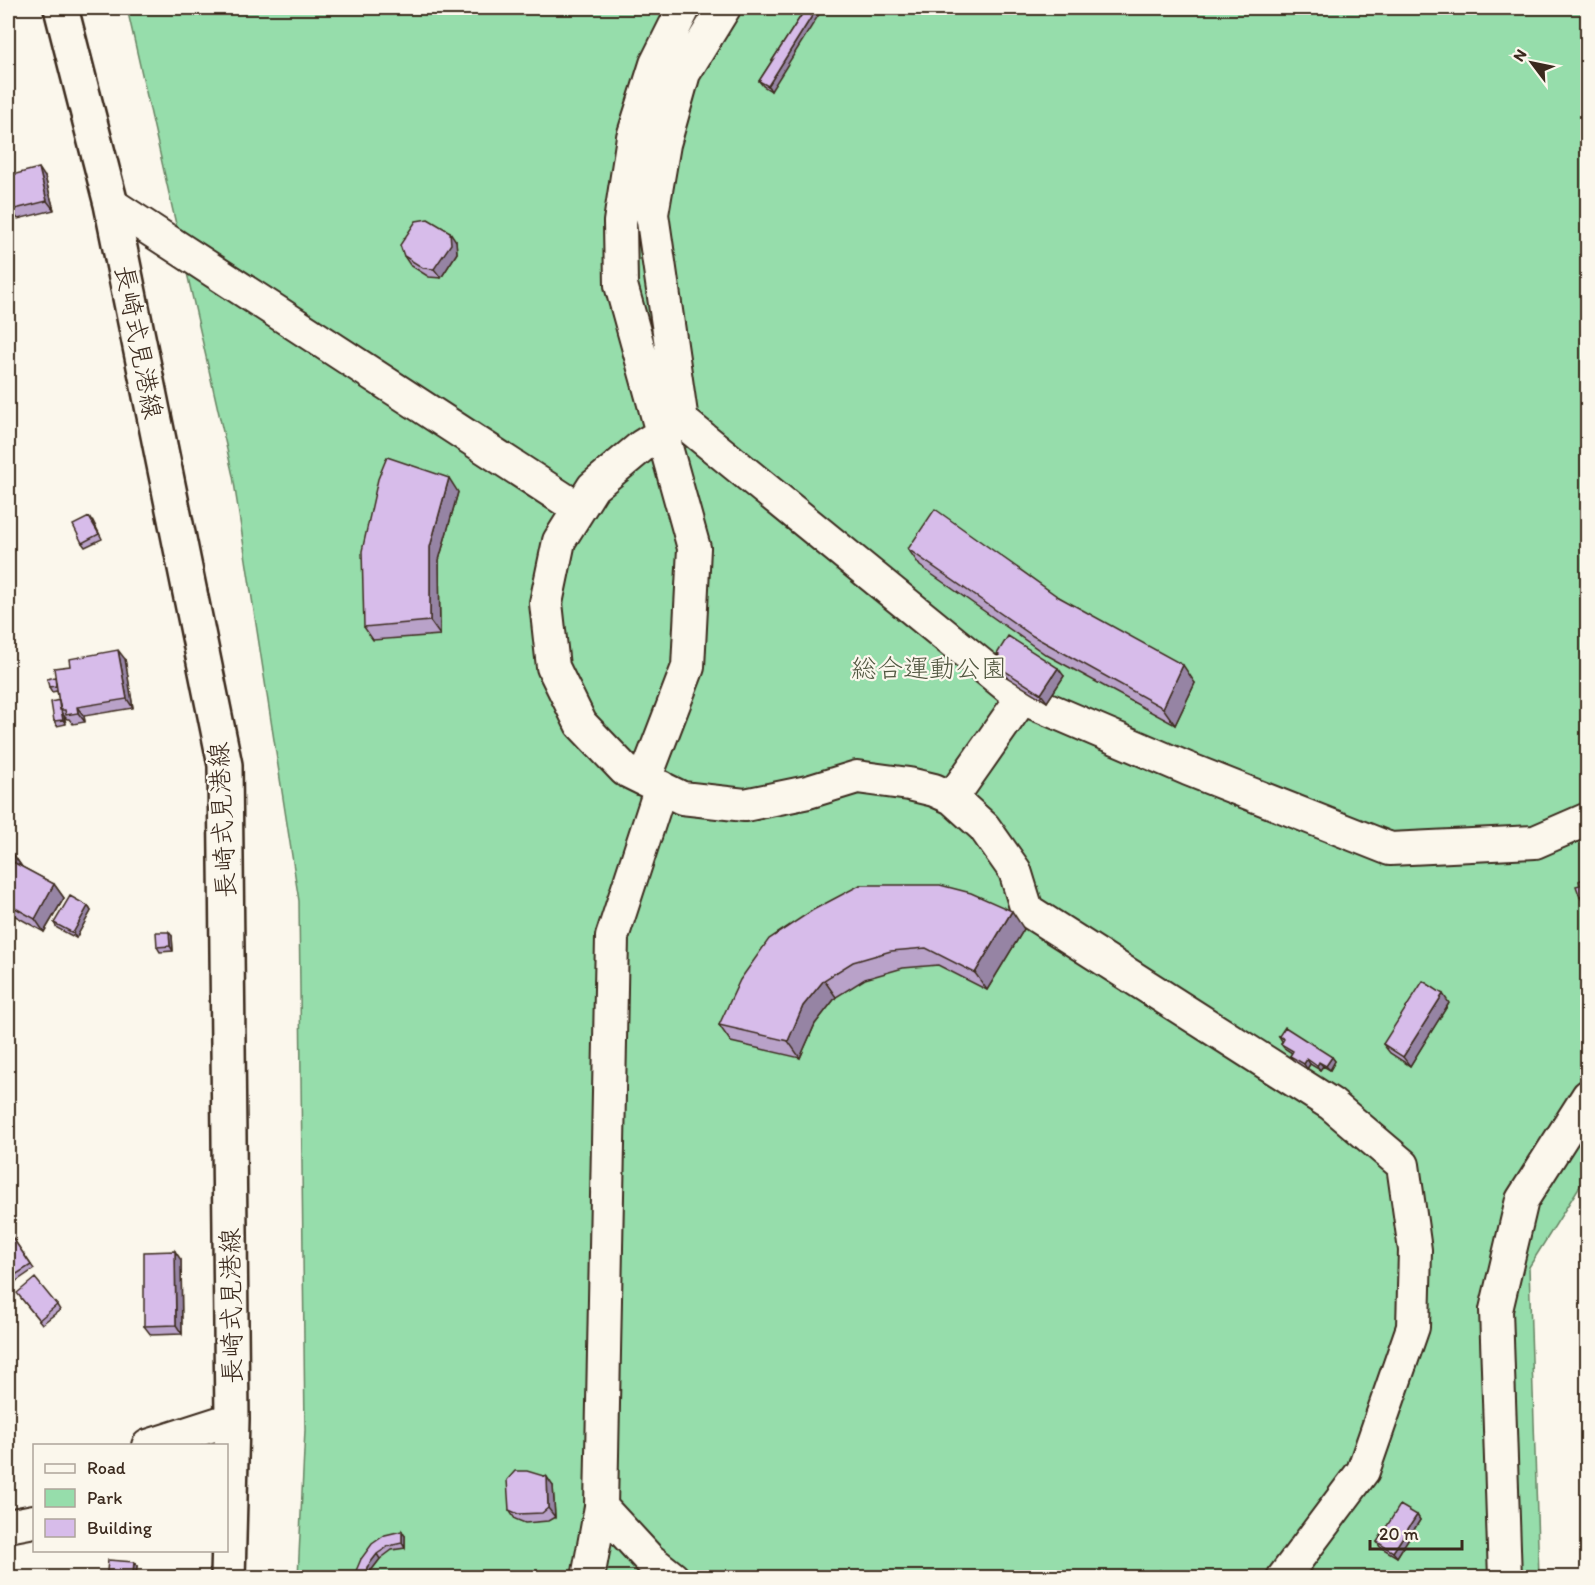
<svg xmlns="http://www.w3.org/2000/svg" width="1595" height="1585" font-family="Itim,'Klee One',sans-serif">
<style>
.green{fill:#96ddab;stroke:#688464;stroke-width:1.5}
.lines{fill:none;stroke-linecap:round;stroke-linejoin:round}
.minor-casing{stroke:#3b2a1e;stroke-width:36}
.major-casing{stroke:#3b2a1e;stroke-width:38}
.minor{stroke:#fbf7ec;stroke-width:32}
.major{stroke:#fbf7ec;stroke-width:33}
.wall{fill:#b9a2c9;stroke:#3b2a1e;stroke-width:1.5}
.shaded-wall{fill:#9684a4;stroke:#3b2a1e;stroke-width:1.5}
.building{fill:#d7bcea;stroke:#3b2a1e;stroke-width:1.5}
.labels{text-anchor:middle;stroke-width:4.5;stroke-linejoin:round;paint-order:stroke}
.street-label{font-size:26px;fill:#3b2a1e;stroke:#fbf7ec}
.park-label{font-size:26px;fill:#525741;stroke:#fbf7ec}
</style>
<rect width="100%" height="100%" fill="#fbf7ec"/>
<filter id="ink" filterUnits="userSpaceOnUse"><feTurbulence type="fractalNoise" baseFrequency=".0167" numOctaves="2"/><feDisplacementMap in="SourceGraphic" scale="12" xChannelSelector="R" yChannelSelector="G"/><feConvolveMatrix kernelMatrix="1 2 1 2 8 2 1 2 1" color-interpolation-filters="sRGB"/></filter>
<g filter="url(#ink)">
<!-- green -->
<path class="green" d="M127 8H1587L1588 1173 1529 1267 1539 1577H298L305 1430 299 901 233 476Z"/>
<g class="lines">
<defs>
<path id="minor" d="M724 8 684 73 664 144 652 214 682 421 1022 698 1188 769 1390 849 1535 842 1588 819
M111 204 579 509
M682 421 642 446 593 487 559 541 546 603 553 667 581 724 625 770 682 798 745 805 808 792 857 777 909 784 934 790 952 798 984 827 1015 871 1027 910 1331 1104 1403 1165 1415 1250 1413 1327 1363 1471 1283 1578
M645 779 688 667 694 548 621 285 620 222 633 137 656 64 684 8
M952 798 1022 698
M148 1446 232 1419
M601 1507 649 1559 673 1578
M8 1526 34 1521
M588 1578 601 1507 612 937 661 787
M1505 1578 1496 1310 1522 1200 1588 1096"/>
<path id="major" d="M61 8 111 204 225 765 232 1419 228 1578"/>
</defs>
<!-- minor casing -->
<use href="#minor" class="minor-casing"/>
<!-- major casing -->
<use href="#major" class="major-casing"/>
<!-- minor -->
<use href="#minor" class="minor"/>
<!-- major -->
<use href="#major" class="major"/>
</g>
<!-- wall -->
<path class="wall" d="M806 8 771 91 763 86 759 81Z
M45 177 54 210 18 219 11 210Z
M456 241 457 253 441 278 429 277 410 265 404 256Z
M458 492 439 560 440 635 373 640 364 627Z
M93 521 102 539 85 547 82 543Z
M908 549 1057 596 1195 683 1175 725 1045 654 920 566Z
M997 654 1064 676 1047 702 1000 673 994 664 999 656Z
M125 659 133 708 84 716 85 722 73 724 69 719H67L64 716 66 724 57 726 54 721 59 700 57 691 52 692 49 687 55 677Z
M8 851 13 854 22 867 54 884 64 898 44 932 8 912Z
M1587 877V900L1583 902 1580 897V885Z
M860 885 1024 929 987 990 938 965 903 968 865 979 836 997 815 1024 800 1058 731 1042 719 1025Z
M88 906 91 911 76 938 57 928 54 923Z
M172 936 173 951 160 952 157 947Z
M1449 1003 1410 1066 1390 1053 1383 1044Z
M1279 1036 1332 1057 1335 1061 1330 1070 1323 1066 1320 1070 1310 1064 1307 1069 1293 1060 1290 1056 1292 1053 1284 1048 1281 1044 1282 1041Z
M12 1237 34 1269 15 1282 8 1270Z
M181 1260 182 1334 151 1335 144 1326Z
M21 1298 57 1305 60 1310 42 1324Z
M553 1486 555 1517 548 1521 525 1523 515 1519 509 1510Z
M1417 1515 1420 1520 1397 1557 1380 1547 1377 1542Z
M405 1536V1548L392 1550 380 1559 370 1572 361 1559Z
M137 1566 136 1577 110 1576 107 1571Z"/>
<!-- shaded-wall -->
<path class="shaded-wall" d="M817 8H823L771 91 768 86Z
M39 168 45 177 54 210 47 201Z
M450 232 456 241 457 253 441 278 434 269Z
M449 478 458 492 439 560 440 635 430 621V547Z
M118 650 125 659 133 708 127 699Z
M1183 665 1195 683 1175 725 1163 708Z
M1058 668 1064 676 1047 702 1041 694Z
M77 707 84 716 85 722 78 713Z
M61 712 64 716 66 724 63 720Z
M13 854 22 867 9 860Z
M54 884 64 898 44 932 35 919Z
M88 906 91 911 76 938 73 933Z
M1012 911 1024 929 987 990 975 973Z
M169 932 172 936 173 951 170 946Z
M824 980 836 997 815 1024 800 1058 788 1041 803 1006Z
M1443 994 1449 1003 1410 1066 1403 1057Z
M1332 1057 1335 1061 1330 1070 1326 1066Z
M1307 1059 1310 1064 1307 1069 1304 1064Z
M1319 1062 1323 1066 1320 1070 1317 1066Z
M175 1251 181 1260 182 1334 176 1325Z
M547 1477 553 1486 555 1517 548 1508Z
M1417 1515 1420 1520 1397 1557 1393 1552Z
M402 1531 405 1536V1548L402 1543Z
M377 1554 380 1559 370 1572 369 1578H365L367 1567Z
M134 1562 137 1566 136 1577 133 1573Z"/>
<!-- building -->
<path class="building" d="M806 8H817L768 86 759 81Z
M39 168 47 201 11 210 8 195V176Z
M428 219 450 232 451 244 434 269 423 268 404 256 400 245 416 221Z
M387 457 449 478 430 547V621L364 627 362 551 378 479Z
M935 509 1057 596 1183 665 1163 708 1033 636 908 549Z
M89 517 99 534 82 543 73 525Z
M1008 636 1058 668 1041 694 994 664 999 655 997 654Z
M118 650 127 699 77 707 78 713 66 715 65 710H60L54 668 70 666 69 659Z
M55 677 56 686 49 687 47 679Z
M59 700 63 720 54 721 51 702Z
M8 851 13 854 9 860 54 884 35 919 8 904Z
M1587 866V876L1584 867Z
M1587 877V895L1580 897 1576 886 1580 885 1579 881Z
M860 885H940L971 893 1012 911 975 973 926 948 891 951 853 962 824 980 803 1006 788 1041 719 1025 740 980 769 939 813 910Z
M70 896 88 906 73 933 54 923Z
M156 932H169L170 946 157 947Z
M1423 981 1443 994 1403 1057 1383 1044Z
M1285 1027 1332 1057 1326 1066 1319 1062 1317 1066 1307 1059 1304 1064 1290 1056 1293 1051 1281 1044 1284 1039 1279 1036Z
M12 1237 31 1265 12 1277 8 1270V1239Z
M175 1251 176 1325 144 1326V1252Z
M35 1278 57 1305 39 1320 17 1293Z
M515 1471H527L547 1477 548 1508 542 1513 518 1514 509 1510 507 1480Z
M1400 1505 1417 1515 1393 1552 1377 1542Z
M402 1531V1543L389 1546 377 1554 367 1567 365 1578H353L361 1559 372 1544 385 1535Z
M108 1560 134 1562 133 1573 107 1571Z
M1160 1570 1162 1578H1141Z"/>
</g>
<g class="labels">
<!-- street labels -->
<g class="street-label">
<text transform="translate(139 342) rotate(79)" y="9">長崎式見港線</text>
<text transform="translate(222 820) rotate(-93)" y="9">長崎式見港線</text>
<text transform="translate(231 1306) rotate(-91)" y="9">長崎式見港線</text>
</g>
<!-- park labels -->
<g class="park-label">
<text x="929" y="677">総合運動公園</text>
</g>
</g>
<!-- margin -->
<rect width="1595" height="1585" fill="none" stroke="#fbf7ec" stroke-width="30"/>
<rect x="15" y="15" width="1565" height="1555" fill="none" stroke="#3b2a1e" stroke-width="2" filter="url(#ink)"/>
<!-- legend -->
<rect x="33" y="1444" width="195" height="108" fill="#fbf7ec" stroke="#aea59a" stroke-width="1.5"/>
<rect x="45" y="1464" width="30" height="9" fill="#fbf7ec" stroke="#aea59a" stroke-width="1.5"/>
<text x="87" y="1474" font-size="18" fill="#3b2a1e">Road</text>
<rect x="45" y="1489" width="30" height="18" fill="#96ddab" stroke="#aea59a" stroke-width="1.5"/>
<text x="87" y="1504" font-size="18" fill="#3b2a1e">Park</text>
<rect x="45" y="1519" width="30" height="18" fill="#d7bcea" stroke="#aea59a" stroke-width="1.5"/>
<text x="87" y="1534" font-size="18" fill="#3b2a1e">Building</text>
<!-- north arrow -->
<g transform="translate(1532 63) rotate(302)" stroke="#fbf7ec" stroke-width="4.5" paint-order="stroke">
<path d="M0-4.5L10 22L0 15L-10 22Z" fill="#3b2a1e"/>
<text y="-9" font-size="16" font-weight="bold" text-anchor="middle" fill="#3b2a1e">N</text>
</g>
<!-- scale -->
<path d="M1370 1540v9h92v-9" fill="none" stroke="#3b2a1e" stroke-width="3"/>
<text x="1379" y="1540" font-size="18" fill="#3b2a1e" stroke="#fbf7ec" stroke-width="4.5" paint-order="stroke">20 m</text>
</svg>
